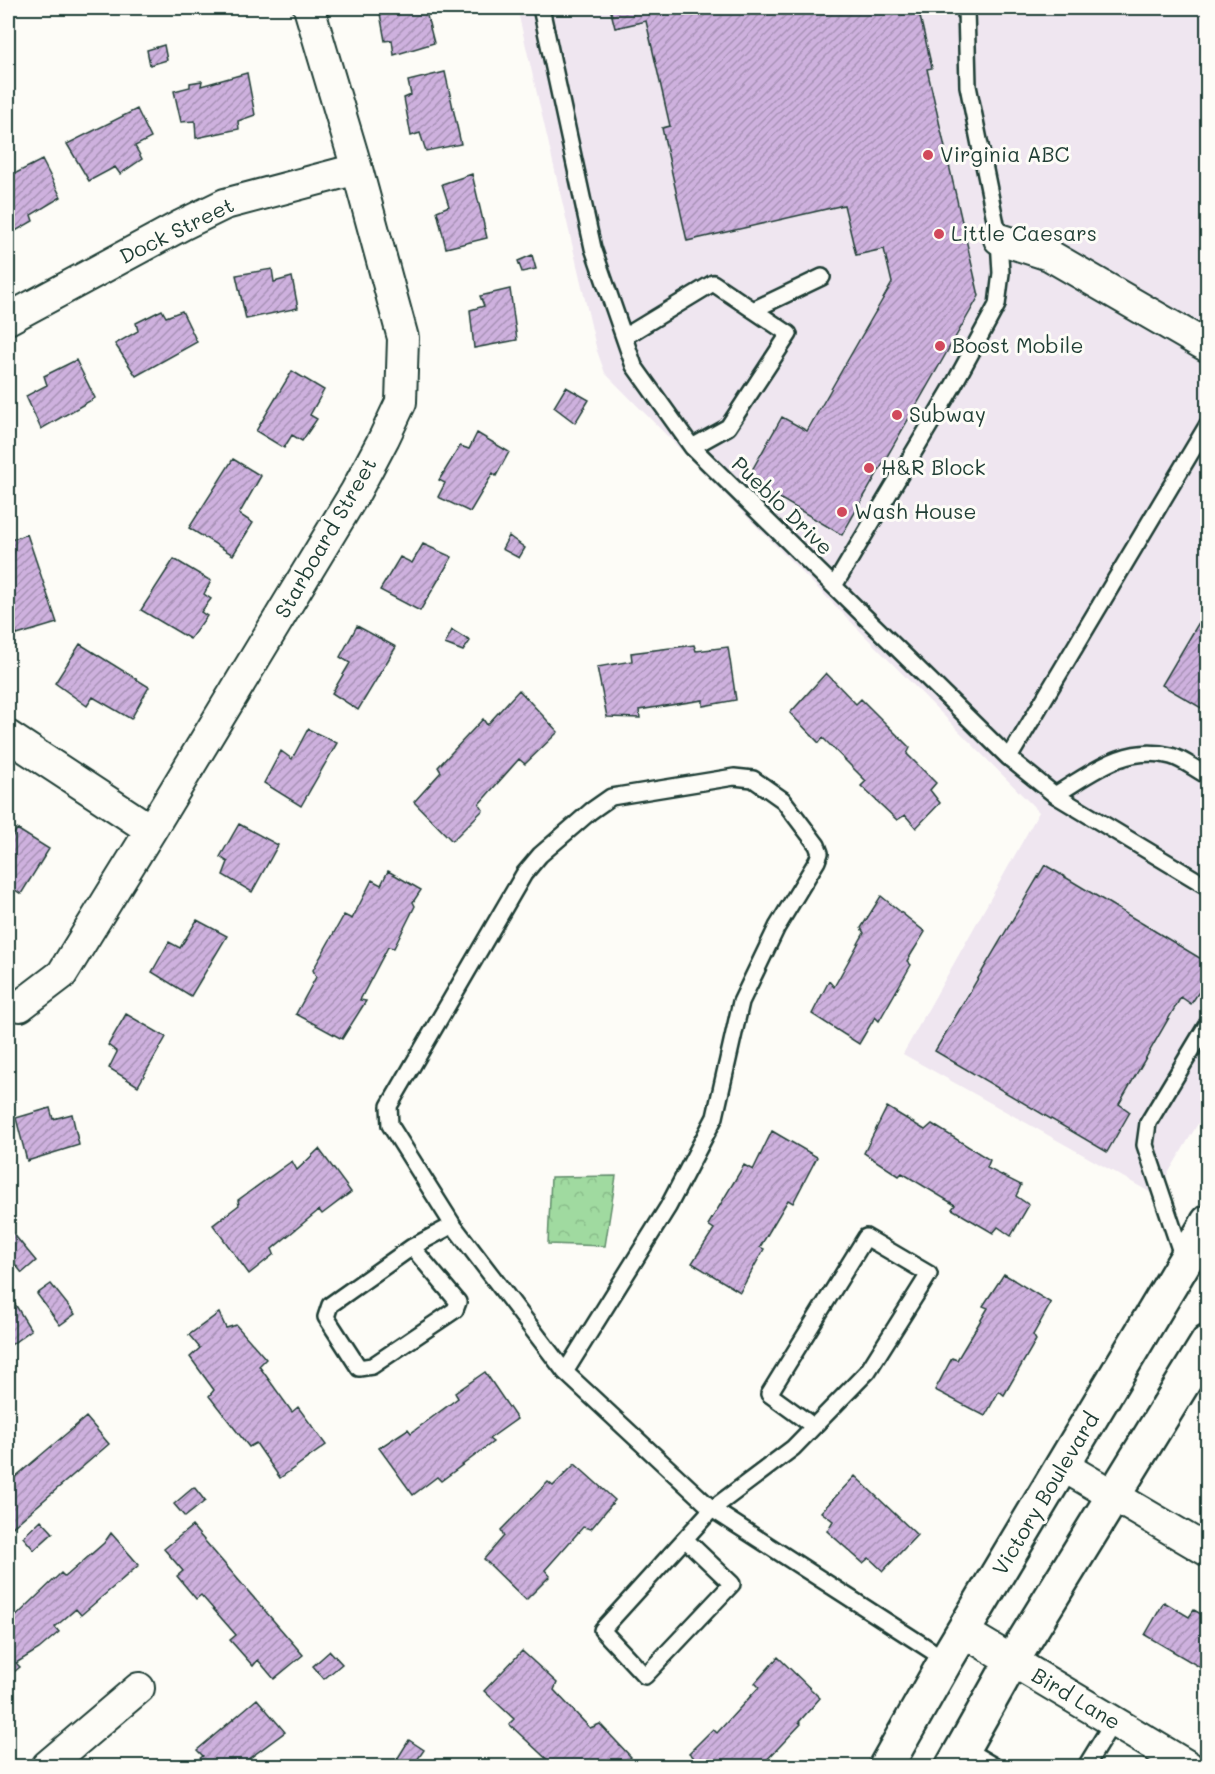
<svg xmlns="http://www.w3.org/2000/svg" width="1215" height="1774" font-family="Mali,sans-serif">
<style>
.built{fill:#efe6f0}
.park{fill:url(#park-crowns);stroke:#608c6a;stroke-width:1.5}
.building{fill:url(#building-hatch);stroke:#1f3d34;stroke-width:1.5}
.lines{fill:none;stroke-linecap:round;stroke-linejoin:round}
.lane-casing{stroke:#1f3d34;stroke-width:20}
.street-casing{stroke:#1f3d34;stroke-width:34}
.secondary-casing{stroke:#1f3d34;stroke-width:38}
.lane{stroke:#fdfcf7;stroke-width:15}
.street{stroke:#fdfcf7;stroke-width:30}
.secondary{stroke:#fdfcf7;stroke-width:33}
.poi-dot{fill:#d1495b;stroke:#fdfcf7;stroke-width:2}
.labels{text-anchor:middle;stroke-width:6;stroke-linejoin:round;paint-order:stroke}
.poi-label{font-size:21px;fill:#1f3d34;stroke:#fdfcf7;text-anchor:start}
.street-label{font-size:21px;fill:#1f3d34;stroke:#fdfcf7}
</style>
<defs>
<pattern id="park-crowns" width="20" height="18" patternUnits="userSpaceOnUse" patternTransform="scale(1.5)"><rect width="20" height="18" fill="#a0daa0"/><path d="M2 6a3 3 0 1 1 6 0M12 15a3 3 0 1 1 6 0" fill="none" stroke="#89bc8a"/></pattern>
<pattern id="building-hatch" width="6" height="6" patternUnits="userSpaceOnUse" patternTransform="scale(1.5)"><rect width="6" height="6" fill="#ceb1de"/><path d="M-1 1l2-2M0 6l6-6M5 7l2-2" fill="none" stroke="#a791b5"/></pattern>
</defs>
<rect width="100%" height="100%" fill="#fdfcf7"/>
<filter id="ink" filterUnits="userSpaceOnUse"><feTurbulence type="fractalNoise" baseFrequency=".0167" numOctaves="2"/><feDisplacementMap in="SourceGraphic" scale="12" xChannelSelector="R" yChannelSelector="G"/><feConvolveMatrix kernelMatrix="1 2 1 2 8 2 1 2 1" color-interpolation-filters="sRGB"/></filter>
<g filter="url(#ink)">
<!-- built -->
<path class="built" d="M517 8H1207L1208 1107 1155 1195 903 1054 1039 812 605 373 597 351Z"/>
<!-- park -->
<path class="park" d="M616 1176 605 1246 548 1244 551 1177Z"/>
<!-- building -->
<path class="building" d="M379 8H425L434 43 394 55 392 40 385 41Z
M610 8H918L932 68 927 69 979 296 842 535 747 479 782 417 807 431 892 283 884 249 856 255 844 205 687 241 662 128 670 126 646 21 615 28Z
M164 45 167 60 150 65 147 50Z
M445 72 461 144 426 151 420 133 411 136 404 98 411 95 408 81Z
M247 73 255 115 238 121 239 129 196 138 195 121 181 122 174 91 190 87V83L202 81 201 86Z
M137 109 151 138 135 146 142 159 120 174 115 167 89 181 67 144Z
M42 160 61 197 31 215 33 221 12 233 8 225V177Z
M472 174 487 238 446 248 437 211 449 206 442 184Z
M532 255 536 269 522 272 518 261Z
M272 269 274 282 292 277 298 308 246 319 236 275Z
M510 289 517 340 474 348 470 310 484 306 480 296Z
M162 310 166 317 182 311 197 342 136 376 115 344 138 331 136 323Z
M76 360 95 398 41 429 26 396 47 385 44 376Z
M292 371 324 390 310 415 317 419 302 441 292 435 284 448 256 431Z
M566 387 589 400 575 423 554 407Z
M477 433 509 452 496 476 493 473 470 512 438 497 445 483 439 480 460 446 469 449Z
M233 459 261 476 239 514 253 523 233 555 189 528Z
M27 534 57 623 17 635 8 609V541Z
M509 536 525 548 519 558 502 549Z
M423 544 452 557 420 611 380 590 400 557 412 563Z
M174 559 211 581 204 594 211 599 201 612 207 616 190 639 141 610Z
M1208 607V712L1162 685Z
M357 626 396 647 358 710 332 693 350 663 340 657Z
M452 630 470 641 463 651 445 644Z
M80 644 149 687 131 719 93 697 87 706 55 683Z
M694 645 696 651 728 647 736 700 703 706V700L639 710 640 718 607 717 597 667 632 661 631 653Z
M826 673 856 704 861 699 910 748 907 754 936 783 930 790 940 803 916 828 905 815 897 820 861 786 866 781 823 738 819 743 790 713Z
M519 690 558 732 525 764 519 759 479 804 483 810 452 841 414 802 441 772 438 767 483 719 487 725Z
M308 729 337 743 301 806 264 783 281 751 292 759Z
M239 824 278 845 252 892 223 875 228 862 220 857Z
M17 829 49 849 21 894 8 885V839L10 840Z
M1045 865 1208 963V978L1191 1004 1181 997 1119 1104 1130 1112 1107 1152 935 1051Z
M388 871 421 890 413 902 415 906 394 948 388 947 360 1000 366 1001 342 1039 296 1014 316 977 313 970 344 915 352 919 372 880 381 885Z
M881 896 925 932 907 961 911 965 879 1021 875 1017 859 1044 812 1014 829 981 834 987 864 933 861 928Z
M197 920 227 936 191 996 152 972 169 942 180 948Z
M126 1014 166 1037 138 1086 109 1068 117 1052 108 1045Z
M887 1107 925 1130 932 1124 990 1160 987 1168 1021 1185 1016 1196 1029 1205 1011 1236 998 1227 993 1233 952 1209 955 1205 902 1173 899 1176 864 1153Z
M50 1108 53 1119 72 1114 79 1145 27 1161 16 1118Z
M772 1131 817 1157 793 1203 788 1200 760 1247 764 1249 740 1292 692 1263 714 1229 708 1225 744 1165 753 1170Z
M319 1149 351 1192 322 1214 319 1210 272 1249 274 1254 249 1274 213 1225 239 1205 238 1200 292 1161 297 1170Z
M12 1232 36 1261 22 1273 8 1255V1235Z
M1004 1274 1051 1303 1033 1335 1036 1340 1004 1395 999 1391 985 1416 935 1390 952 1358 957 1360 988 1308 983 1306Z
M51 1284 75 1314 60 1325 37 1294Z
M10 1296 31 1330 8 1347V1298Z
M219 1313 226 1328 236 1325 266 1359 259 1366 292 1412 298 1407 326 1445 280 1478 256 1443 249 1447 209 1396 214 1390 190 1357 200 1348 189 1335Z
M485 1372 517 1419 489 1439 493 1442 441 1481 437 1477 413 1495 379 1448 408 1429 411 1433 458 1398 455 1393Z
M86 1417 109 1444 8 1531V1483Z
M575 1464 615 1500 591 1529 583 1527 545 1570 550 1576 526 1600 484 1559 504 1536 501 1530 548 1482 553 1486Z
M855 1476 917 1535 883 1571 869 1558 863 1563 827 1531 833 1521 821 1512Z
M194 1487 205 1501 185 1517 174 1504Z
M41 1520 53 1533 34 1550 23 1537Z
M192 1526 303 1655 274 1679 258 1660 253 1666 230 1640 236 1635 201 1595 196 1599 177 1576 183 1571 164 1549Z
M111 1533 139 1565 81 1615 76 1609 55 1627 59 1632 39 1649 16 1663 20 1667 8 1677V1624L61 1573 65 1577 104 1543Z
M1164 1602 1189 1617 1194 1610 1208 1618V1672L1145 1635Z
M330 1651 342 1664 324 1679 313 1666Z
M522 1651 557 1683 554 1690 590 1728 600 1724 631 1757 622 1766H554L509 1724 514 1719 484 1691Z
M778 1657 820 1698 799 1722 801 1724 761 1766H703L689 1753 713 1729 717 1733 759 1687 755 1683Z
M257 1699 285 1732 239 1766H190L203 1756 197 1750Z
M409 1740 424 1750 413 1766H404L396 1761Z"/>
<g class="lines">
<defs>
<path id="lane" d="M541 8 593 248 634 366 692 447 1009 758 1055 795 1208 887
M753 310 822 277
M624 337 713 283 789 334 728 427 692 447
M834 586 953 386 997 305 1001 273 999 239 968 86 966 8
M1009 758 1208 424
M734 777 753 779 783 800 817 845 820 853 817 861 777 927 741 1002 715 1117 668 1207 565 1372 453 1225 390 1125 389 1106 524 874 540 855 591 811 611 797Z
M1055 795C1092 773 1125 744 1171 756 1183 759 1196 770 1208 776
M412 1247 330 1305 326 1317 359 1368 372 1366 455 1310 458 1302 412 1247 453 1225
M1184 1261 1145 1145 1148 1123 1208 1023
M565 1372 712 1509 946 1660
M686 1540 732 1584 645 1676 602 1630 712 1509 793 1448 868 1371 929 1274 866 1237 769 1394 813 1426
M963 1748 994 1766
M1086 1766 1113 1722"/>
<path id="street" d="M999 239 1049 255 1208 347
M8 319 182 225 225 204 357 169
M8 736 151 830
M20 1006 62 974 151 830 356 491 384 438 401 402 403 338 357 169 309 8
M1063 1466 1208 1551
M964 1632 1188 1766
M47 1766 139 1688"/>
<path id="secondary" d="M886 1766 946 1660 1208 1222
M953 1766 1012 1661 1208 1342"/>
</defs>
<!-- lane casing -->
<use href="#lane" class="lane-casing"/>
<!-- street casing -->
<use href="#street" class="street-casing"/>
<!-- secondary casing -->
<use href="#secondary" class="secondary-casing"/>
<!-- lane -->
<use href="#lane" class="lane"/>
<!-- street -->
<use href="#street" class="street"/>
<!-- secondary -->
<use href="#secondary" class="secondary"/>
</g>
</g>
<!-- markers -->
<g class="poi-dot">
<circle cx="928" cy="155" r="6"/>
<circle cx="939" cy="234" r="6"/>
<circle cx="940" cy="346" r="6"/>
<circle cx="897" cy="415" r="6"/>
<circle cx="869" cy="468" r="6"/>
<circle cx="842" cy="512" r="6"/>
</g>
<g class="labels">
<!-- poi labels -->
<g class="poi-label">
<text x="940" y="162">Virginia ABC</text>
<text x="951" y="241">Little Caesars</text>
<text x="952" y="353">Boost Mobile</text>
<text x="909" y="422">Subway</text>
<text x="881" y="475">H&amp;R Block</text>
<text x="854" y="519">Wash House</text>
</g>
<!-- street labels -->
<g class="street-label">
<text transform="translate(177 231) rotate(-26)" y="7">Dock Street</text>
<text transform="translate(782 506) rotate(44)" y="7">Pueblo Drive</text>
<text transform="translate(326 538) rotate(-60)" y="7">Starboard Street</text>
<text transform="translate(1046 1494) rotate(-59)" y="7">Victory Boulevard</text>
<text transform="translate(1076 1699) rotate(31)" y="7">Bird Lane</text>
</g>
</g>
<!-- margin -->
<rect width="1215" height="1774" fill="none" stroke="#fdfcf7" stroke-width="30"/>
<rect x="15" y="15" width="1185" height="1744" fill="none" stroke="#1f3d34" stroke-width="2" filter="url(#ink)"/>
</svg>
